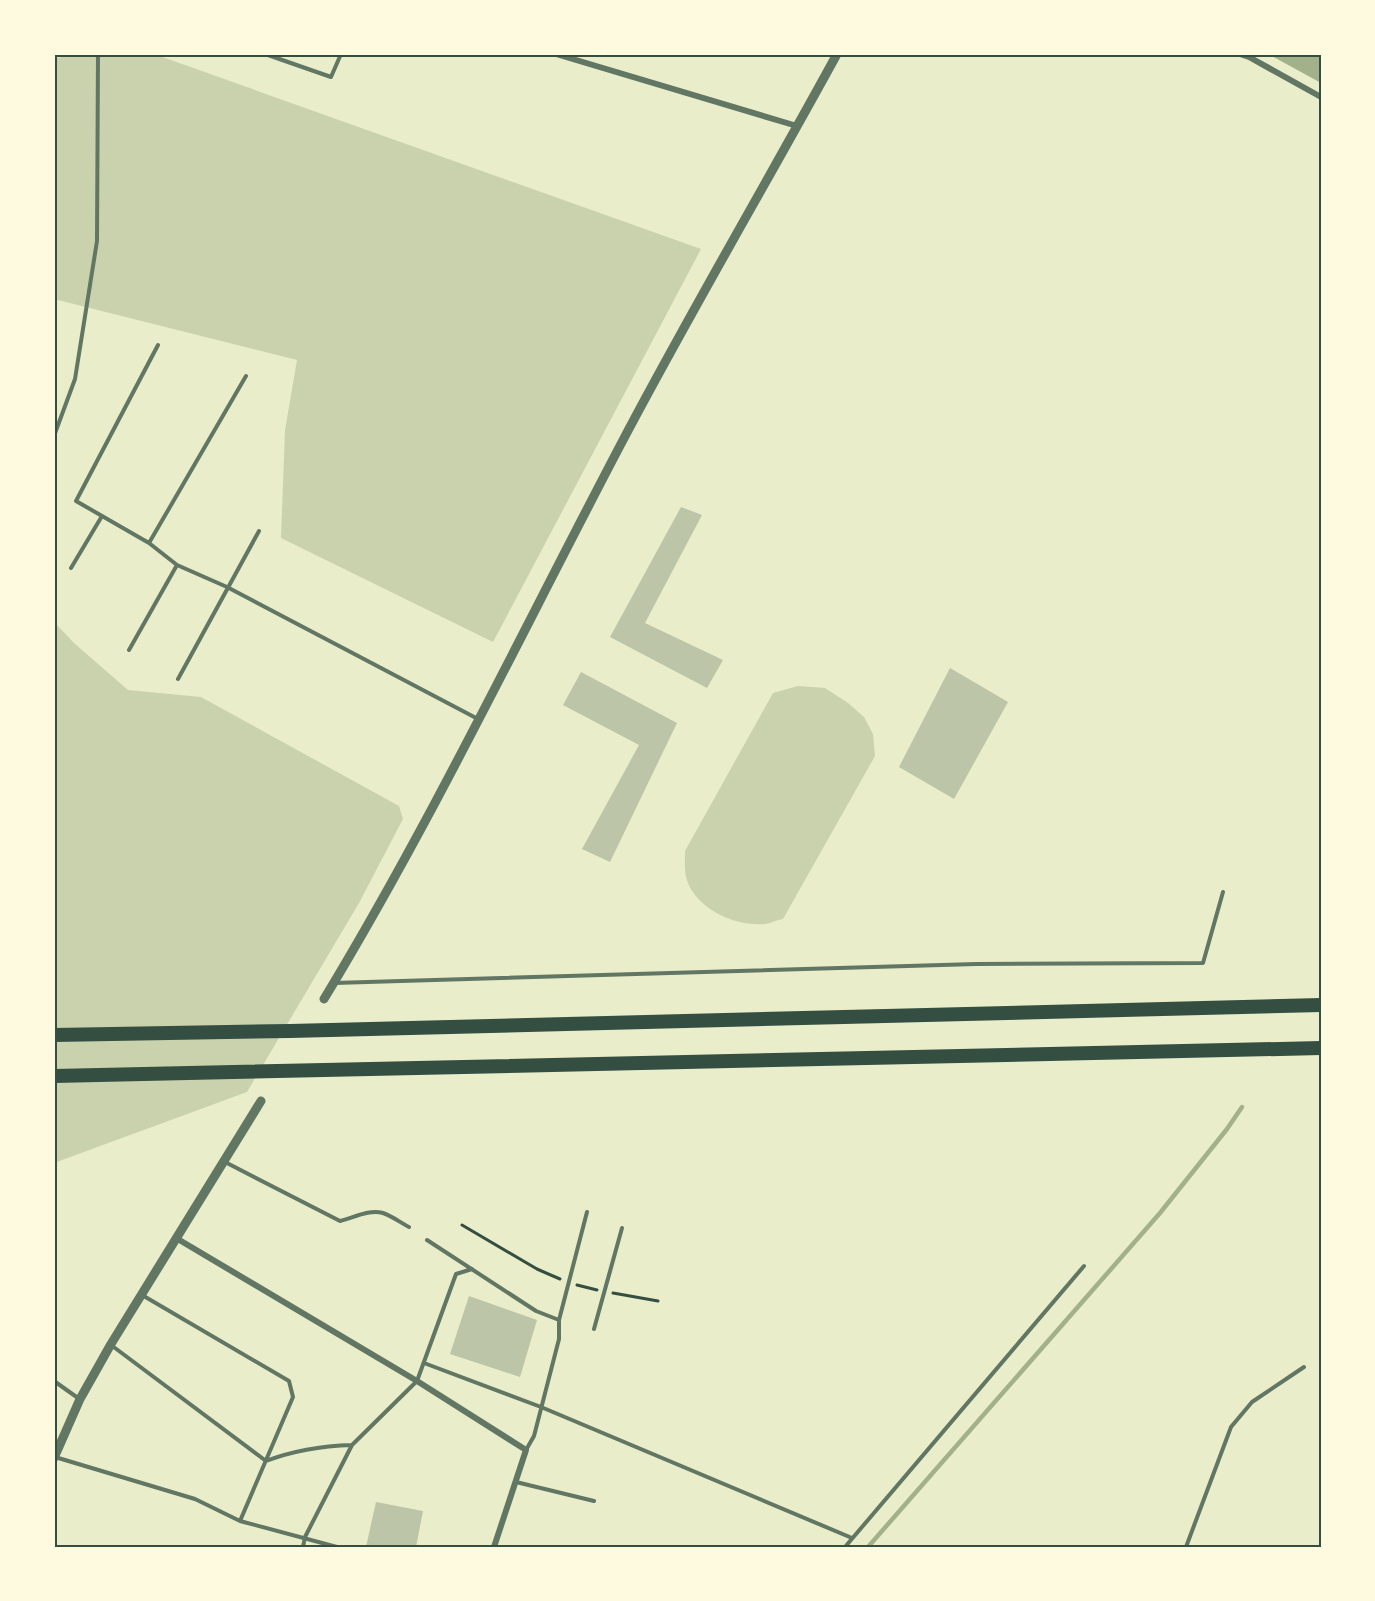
<svg xmlns="http://www.w3.org/2000/svg" width="1375" height="1601" font-family="Commissioner,sans-serif">
<style>
.green{fill:#cad2ad}
.water{fill:#a3b18a}
.lines{fill:none;stroke-linecap:round;stroke-linejoin:round}
.stream{stroke:#a3b18a;stroke-width:4.5}
.building{fill:#bcc5a7}
.path{stroke:#344e41;stroke-width:3}
.service{stroke:#617663;stroke-width:4}
.minor{stroke:#617663;stroke-width:6}
.tertiary{stroke:#617663;stroke-width:9}
.motorway{stroke:#344e41;stroke-width:14}
.neatline{fill:none;stroke:#344e41;stroke-width:2}
</style>
<rect width="100%" height="100%" fill="#e9edc9"/>
<!-- green -->
<path class="green" d="M72 54H154L701 249 493 642 281 538 285 430 297 360 54 299V59Z
M54 622 74 643 128 690 201 697 399 806 403 819 359 903 247 1092 54 1163Z
M798 686 825 688 848 703 864 717 873 734 875 756 783 919C777 920 771 923 765 924 736 927 696 909 687 880 684 871 685 860 685 851L773 693Z"/>
<!-- water -->
<path class="water" d="M1268 54H1321V83Z"/>
<g class="lines">
<!-- stream -->
<path class="stream" d="M868 1547 1160 1213 1227 1129 1242 1107"/>
</g>
<!-- building -->
<path class="building" d="M681 507 702 515 645 623 723 660 707 688 610 637Z
M950 668 1008 702 954 799 899 767Z
M581 672 677 723 610 862 582 849 639 745 563 705Z
M469 1296 537 1320 520 1377 450 1354Z
M376 1502 423 1511 416 1547H366Z"/>
<g class="lines">
<!-- path -->
<path class="path" d="M462 1225 537 1269 560 1279
M577 1285 597 1290
M613 1293 658 1301"/>
<!-- service -->
<path class="service" d="M265 54 331 77 341 54
M158 345 76 501 149 543 177 565 227 587 478 719
M54 436 75 379 97 241 98 54
M149 543 246 376
M71 568 102 516
M129 650 177 565
M178 679 259 531
M334 983 976 964 1203 963 1223 892
M225 1162 340 1221C353 1218 369 1209 383 1213 392 1216 401 1223 409 1227
M427 1240 536 1311 559 1320
M142 1295 289 1381 293 1397 240 1521
M594 1329 622 1228
M111 1345 266 1461C295 1450 321 1446 352 1445
M424 1363 541 1407 852 1538
M54 1381 78 1398
M526 1450 534 1436 559 1339V1320L587 1212
M55 1457 195 1499 240 1521 337 1547
M516 1482 594 1501
M303 1547 305 1537 352 1445 417 1381 456 1274 472 1269
M845 1547 1084 1266
M1186 1547 1231 1427 1252 1402 1304 1367"/>
<!-- minor -->
<path class="minor" d="M556 54 797 126
M1240 54 1249 57 1321 97
M176 1238 417 1381 526 1450 494 1547"/>
<!-- tertiary -->
<path class="tertiary" d="M324 999C433 819 524 628 622 442 691 311 766 184 837 54
M54 1458 80 1399 111 1344 261 1101"/>
<!-- motorway -->
<path class="motorway" d="M54 1035 290 1031 1321 1005
M54 1076 1321 1048"/>
</g>
<!-- border -->
<rect width="1375" height="1601" fill="none" stroke="#fefae0" stroke-width="111"/>
<rect x="56" y="56" width="1264" height="1490" class="neatline"/>
</svg>
